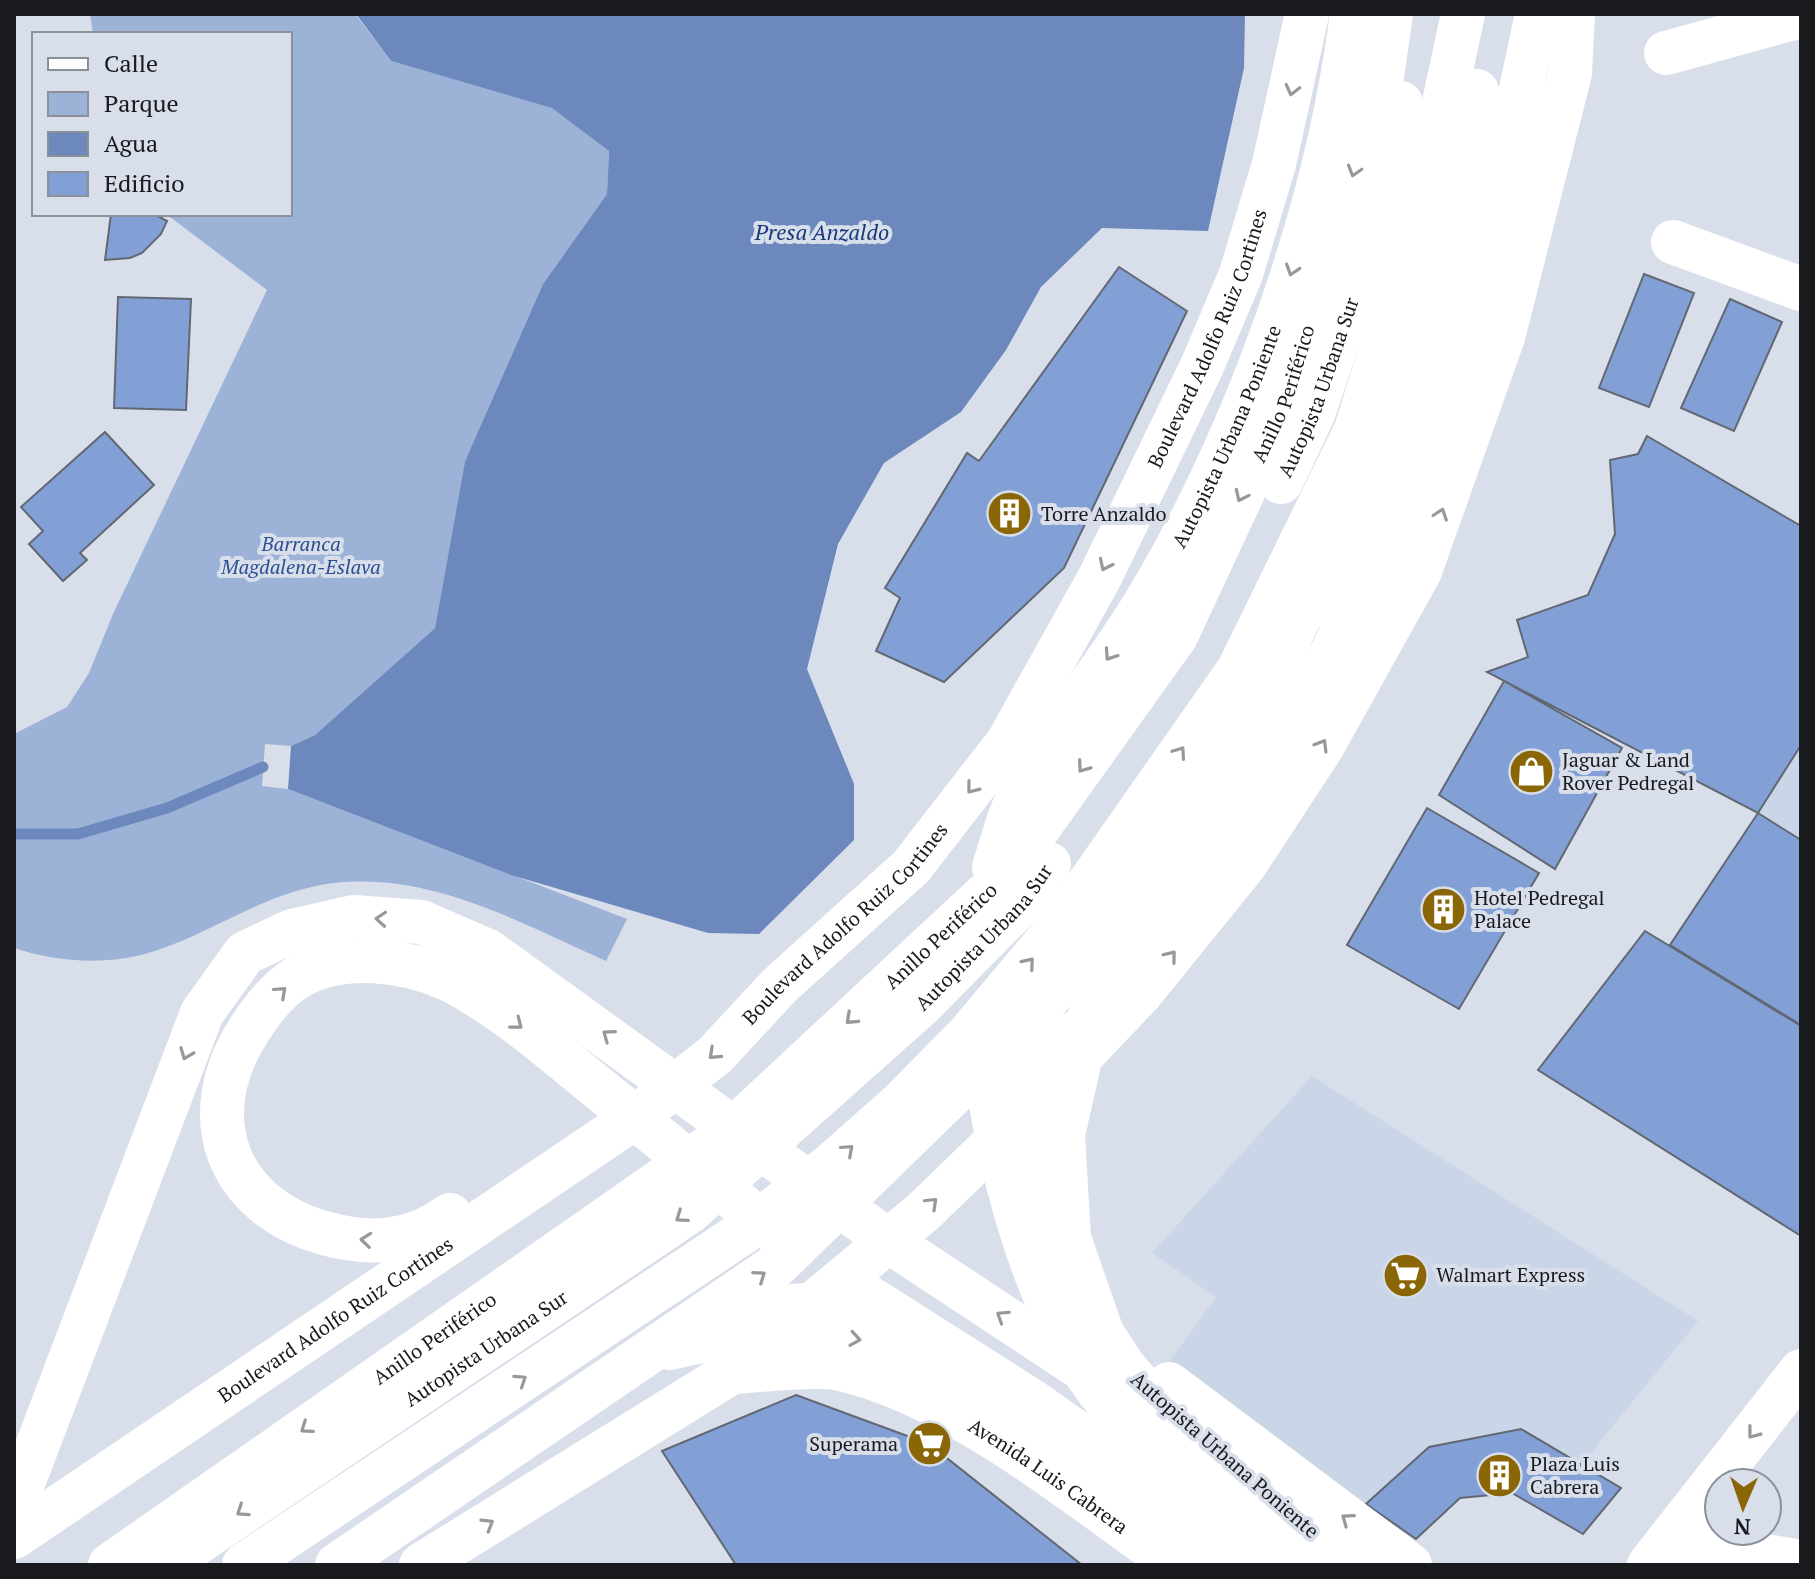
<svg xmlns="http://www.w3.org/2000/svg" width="1815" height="1579" font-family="'PT Serif',serif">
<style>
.built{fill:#cbd5e8}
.green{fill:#9db2d7}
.water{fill:#6c88bd}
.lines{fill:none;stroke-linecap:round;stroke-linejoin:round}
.stream{stroke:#6c88bd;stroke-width:11}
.building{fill:#83a0d6;stroke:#626872;stroke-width:2}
.minor{stroke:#fff;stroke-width:44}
.major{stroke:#fff;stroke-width:44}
.highway{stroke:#fff;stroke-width:44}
.oneway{stroke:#97989a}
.labels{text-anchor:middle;stroke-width:8;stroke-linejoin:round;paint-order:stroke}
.street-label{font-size:20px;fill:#181a1e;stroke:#d8dfeb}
.poi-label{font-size:20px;fill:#181a1e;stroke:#d8dfeb;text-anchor:start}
.park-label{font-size:20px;font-style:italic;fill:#2d4e91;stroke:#d8dfeb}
.water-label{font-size:22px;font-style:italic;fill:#193979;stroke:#d8dfeb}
</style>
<rect width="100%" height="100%" fill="#d8dfeb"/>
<!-- built -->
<path class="built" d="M1801 745V840L1758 813Z
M1312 1076 1698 1321 1582 1464 1521 1429 1429 1447 1366 1504 1166 1366 1216 1297 1152 1253Z"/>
<!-- green -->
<path class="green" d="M90 14H355L391 61 553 108 609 151 607 194 543 284 465 461 435 628 315 735 291 746 265 744 262 786 288 789 627 919 606 961C520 923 432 872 334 883 268 891 219 929 158 950 113 966 59 963 14 948V734L67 707 89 673 113 614 267 290 166 214H290V34H93Z"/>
<!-- water -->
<path class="water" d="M356 14H1245L1244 68 1208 231 1102 228 1041 287 1006 350 961 412 884 463 838 544 807 669 854 784V840L759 934 708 933 511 875 288 789 291 746 315 735 435 628 465 461 543 284 607 194 609 151 552 108 391 61Z"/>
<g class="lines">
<!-- stream -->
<path class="stream" d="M14 834H78L167 808 263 767"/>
</g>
<!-- building -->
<path class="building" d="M111 214H154L167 221 161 234 142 253 130 258 105 260Z
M1119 267 1187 311 1064 568 944 682 876 651 900 598 885 588 967 453 979 461Z
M1644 274 1694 293 1649 407 1599 388Z
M118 297 191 299 186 410 114 408Z
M1730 299 1782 322 1734 431 1681 408Z
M105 432 154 485 80 553 87 560 63 581 29 544 43 531 21 507Z
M1647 436 1801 526V745L1758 813 1487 672 1528 657 1517 620 1588 595 1615 534 1610 460 1638 454Z
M1504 681 1622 748 1555 869 1439 795Z
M1427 808 1539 873 1459 1009 1347 945Z
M1758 813 1801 840V1025L1670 945Z
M1645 931 1801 1026V1236L1538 1070Z
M796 1395 929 1444 1082 1565H736L662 1451Z
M1521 1429 1621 1488 1583 1534 1512 1493 1460 1498 1416 1539 1366 1504 1429 1447Z"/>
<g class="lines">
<!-- minor -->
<path class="minor" d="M1666 53 1801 16
M1673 242 1801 289
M1670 1539 1801 1562
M1649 1565 1801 1371"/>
<!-- major -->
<g class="major">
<path d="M1331 609 1394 481 1419 409"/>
<path d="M1025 1095 1024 1147 1055 1274"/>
<path d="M450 1215C411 1243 370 1246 324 1233 225 1205 194 1115 249 1030 261 1011 278 989 298 977 342 952 405 959 450 980 503 1007 550 1049 596 1086 660 1139 724 1191 788 1243"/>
<path d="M862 1293 1032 1401 1150 1484 1254 1565"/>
<path id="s1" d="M732 1372C761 1371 815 1363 841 1369 958 1396 1077 1497 1176 1565"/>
<path d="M1169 1384 1410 1565"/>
<path d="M14 1507 202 1013 245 953 292 931 354 917 421 922 488 951 896 1246 1093 1376"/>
<path id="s2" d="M14 1537 634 1118 715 1055 780 985 911 867 1008 742 1100 577 1202 366 1241 274 1274 164 1307 14"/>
<path d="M421 1565 732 1372 924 1211 1044 1095 1141 993 1244 866 1322 747 1420 571 1503 337 1570 73 1573 14"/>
</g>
<!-- highway -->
<g class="highway">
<path id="s3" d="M1281 482 1313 414 1377 226 1401 103"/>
<path id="s4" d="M994 867C1002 844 1007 819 1018 798 1054 728 1107 667 1147 600 1248 432 1327 209 1352 14"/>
<path d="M982 1042C996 1158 1031 1308 1106 1401 1160 1468 1232 1515 1301 1565"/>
<path d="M983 1089 1141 993"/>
<path d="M768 1308 833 1303 894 1315"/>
<path d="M670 1348C735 1332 802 1325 869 1341 934 1357 989 1402 1043 1440 1103 1481 1163 1523 1223 1565"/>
<path id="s5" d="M110 1565 729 1133 1002 879 1176 636 1285 402 1381 83 1391 14"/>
<path id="s6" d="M164 1565 689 1212 922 1004 1023 902 1049 864"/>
<path d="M244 1565 748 1229 831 1165 901 1103 968 1035 1057 929 1239 669 1356 430 1413 247 1463 14"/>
<path d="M337 1565 777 1265 1038 1011 1091 944 1264 688 1383 450 1448 251 1477 91"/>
<path d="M1354 1565 1148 1394 1124 1367 1102 1333 1069 1238 1063 1135 1091 1010 1255 774 1332 652 1416 490 1481 278 1537 14"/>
</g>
</g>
<!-- one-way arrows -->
<defs><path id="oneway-chevron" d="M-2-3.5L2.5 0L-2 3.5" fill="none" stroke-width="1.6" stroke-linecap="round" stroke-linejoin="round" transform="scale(2)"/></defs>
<g class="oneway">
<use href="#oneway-chevron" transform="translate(1292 90) rotate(104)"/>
<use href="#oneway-chevron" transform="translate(1354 171) rotate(107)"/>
<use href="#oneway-chevron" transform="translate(1292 270) rotate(108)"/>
<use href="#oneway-chevron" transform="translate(1241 496) rotate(115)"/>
<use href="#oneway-chevron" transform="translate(1441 514) rotate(-71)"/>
<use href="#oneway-chevron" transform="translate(1105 565) rotate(116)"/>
<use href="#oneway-chevron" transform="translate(1110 655) rotate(124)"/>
<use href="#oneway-chevron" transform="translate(1322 745) rotate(-59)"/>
<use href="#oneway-chevron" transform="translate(1180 752) rotate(-55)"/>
<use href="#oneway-chevron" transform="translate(1083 767) rotate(126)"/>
<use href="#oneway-chevron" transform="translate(972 788) rotate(128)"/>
<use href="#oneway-chevron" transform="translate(381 919) rotate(-176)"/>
<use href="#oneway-chevron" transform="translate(1171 956) rotate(-51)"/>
<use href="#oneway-chevron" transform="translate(1029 963) rotate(-50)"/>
<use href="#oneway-chevron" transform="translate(281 992) rotate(-42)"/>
<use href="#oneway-chevron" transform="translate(851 1019) rotate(137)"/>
<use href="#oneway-chevron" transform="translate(517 1024) rotate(38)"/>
<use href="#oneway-chevron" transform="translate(608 1035) rotate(-144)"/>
<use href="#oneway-chevron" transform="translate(186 1054) rotate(111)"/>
<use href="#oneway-chevron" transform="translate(714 1054) rotate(137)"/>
<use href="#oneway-chevron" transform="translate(848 1150) rotate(-42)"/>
<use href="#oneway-chevron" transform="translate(932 1203) rotate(-44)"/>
<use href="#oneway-chevron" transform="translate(681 1217) rotate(145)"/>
<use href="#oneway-chevron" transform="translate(366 1240) rotate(-174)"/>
<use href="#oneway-chevron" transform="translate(760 1276) rotate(-35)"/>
<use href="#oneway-chevron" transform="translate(1002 1316) rotate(-147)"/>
<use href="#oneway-chevron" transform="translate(855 1339) rotate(9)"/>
<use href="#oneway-chevron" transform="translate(521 1380) rotate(-33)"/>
<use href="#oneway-chevron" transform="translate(306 1428) rotate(145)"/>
<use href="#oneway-chevron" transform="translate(1753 1433) rotate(128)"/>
<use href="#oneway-chevron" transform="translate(242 1511) rotate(146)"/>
<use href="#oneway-chevron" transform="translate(1347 1519) rotate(-144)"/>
<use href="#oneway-chevron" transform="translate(488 1524) rotate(-31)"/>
</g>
<!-- icons -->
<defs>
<symbol id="building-disc" viewBox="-11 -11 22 22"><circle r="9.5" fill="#8b6606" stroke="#d8dfeb"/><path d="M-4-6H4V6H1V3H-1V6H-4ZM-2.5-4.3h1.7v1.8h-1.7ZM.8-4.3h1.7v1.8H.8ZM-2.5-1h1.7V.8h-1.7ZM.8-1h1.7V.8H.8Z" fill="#fff"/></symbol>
<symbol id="shop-disc" viewBox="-11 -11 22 22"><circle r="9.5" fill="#8b6606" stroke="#d8dfeb"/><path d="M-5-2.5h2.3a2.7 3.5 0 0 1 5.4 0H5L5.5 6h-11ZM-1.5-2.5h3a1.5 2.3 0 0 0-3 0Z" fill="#fff"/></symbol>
<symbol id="supermarket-disc" viewBox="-11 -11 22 22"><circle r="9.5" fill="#8b6606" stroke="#d8dfeb"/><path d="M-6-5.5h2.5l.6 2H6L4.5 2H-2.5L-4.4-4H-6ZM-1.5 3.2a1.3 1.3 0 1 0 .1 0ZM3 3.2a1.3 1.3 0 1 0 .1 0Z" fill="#fff"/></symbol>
</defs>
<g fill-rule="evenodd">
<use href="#building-disc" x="984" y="488" width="51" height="51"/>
<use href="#shop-disc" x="1506" y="746" width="51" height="51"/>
<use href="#building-disc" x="1418" y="884" width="51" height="51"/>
<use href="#supermarket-disc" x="1380" y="1250" width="51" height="51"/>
<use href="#supermarket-disc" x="904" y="1418" width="51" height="51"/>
<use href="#building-disc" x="1474" y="1450" width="51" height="51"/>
</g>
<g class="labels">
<!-- street labels -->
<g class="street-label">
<text dy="7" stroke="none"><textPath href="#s2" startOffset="1732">Boulevard Adolfo Ruiz Cortines</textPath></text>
<text dy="7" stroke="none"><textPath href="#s3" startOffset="102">Autopista Urbana Sur</textPath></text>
<text dy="7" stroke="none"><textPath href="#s5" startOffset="1692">Anillo Periférico</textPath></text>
<text dy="7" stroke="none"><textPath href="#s4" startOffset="492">Autopista Urbana Poniente</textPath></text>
<text dy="7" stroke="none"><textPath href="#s2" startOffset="1036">Boulevard Adolfo Ruiz Cortines</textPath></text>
<text dy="7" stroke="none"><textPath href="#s5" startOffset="1044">Anillo Periférico</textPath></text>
<text dy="7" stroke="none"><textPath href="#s6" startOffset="1036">Autopista Urbana Sur</textPath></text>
<text dy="7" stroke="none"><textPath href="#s2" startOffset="388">Boulevard Adolfo Ruiz Cortines</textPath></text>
<text dy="7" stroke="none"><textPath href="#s5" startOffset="396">Anillo Periférico</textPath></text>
<text dy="7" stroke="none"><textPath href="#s6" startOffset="388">Autopista Urbana Sur</textPath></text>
<text transform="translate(1225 1455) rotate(41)" y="7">Autopista Urbana Poniente</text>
<text dy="7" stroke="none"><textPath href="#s1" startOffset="344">Avenida Luis Cabrera</textPath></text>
</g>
<!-- poi labels -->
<g class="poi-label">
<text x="1041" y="521">Torre Anzaldo</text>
<text x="1562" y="767">Jaguar &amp; Land<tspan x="1562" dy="23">Rover Pedregal</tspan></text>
<text x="1474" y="905">Hotel Pedregal<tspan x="1474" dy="23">Palace</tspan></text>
<text x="1436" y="1282">Walmart Express</text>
<text x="898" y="1451" text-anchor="end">Superama</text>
<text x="1530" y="1471">Plaza Luis<tspan x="1530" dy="23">Cabrera</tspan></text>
</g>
<!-- park labels -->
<g class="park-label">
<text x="301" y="551">Barranca<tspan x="301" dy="23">Magdalena-Eslava</tspan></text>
</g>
<!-- water labels -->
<g class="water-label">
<text x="822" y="240">Presa Anzaldo</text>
</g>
</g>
<!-- border -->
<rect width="1815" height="1579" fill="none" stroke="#181a1e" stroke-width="32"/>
<!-- legend -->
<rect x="32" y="32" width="260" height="184" fill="#d8dfeb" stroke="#8b9099" stroke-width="2"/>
<rect x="48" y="58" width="40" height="12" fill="#ffffff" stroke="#8b9099" stroke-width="2"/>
<text x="104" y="72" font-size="24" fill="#181a1e">Calle</text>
<rect x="48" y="92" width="40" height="24" fill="#9db2d7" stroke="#8b9099" stroke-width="2"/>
<text x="104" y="112" font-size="24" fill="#181a1e">Parque</text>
<rect x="48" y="132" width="40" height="24" fill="#6c88bd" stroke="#8b9099" stroke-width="2"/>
<text x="104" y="152" font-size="24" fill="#181a1e">Agua</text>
<rect x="48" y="172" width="40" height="24" fill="#83a0d6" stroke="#8b9099" stroke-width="2"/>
<text x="104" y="192" font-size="24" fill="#181a1e">Edificio</text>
<!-- north arrow -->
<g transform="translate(1743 1507) rotate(182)"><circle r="38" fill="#d8dfeb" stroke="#8b9099" stroke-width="2"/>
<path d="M0-6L14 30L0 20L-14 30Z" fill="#8b6606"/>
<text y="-12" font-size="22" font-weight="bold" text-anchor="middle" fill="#181a1e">N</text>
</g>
</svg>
